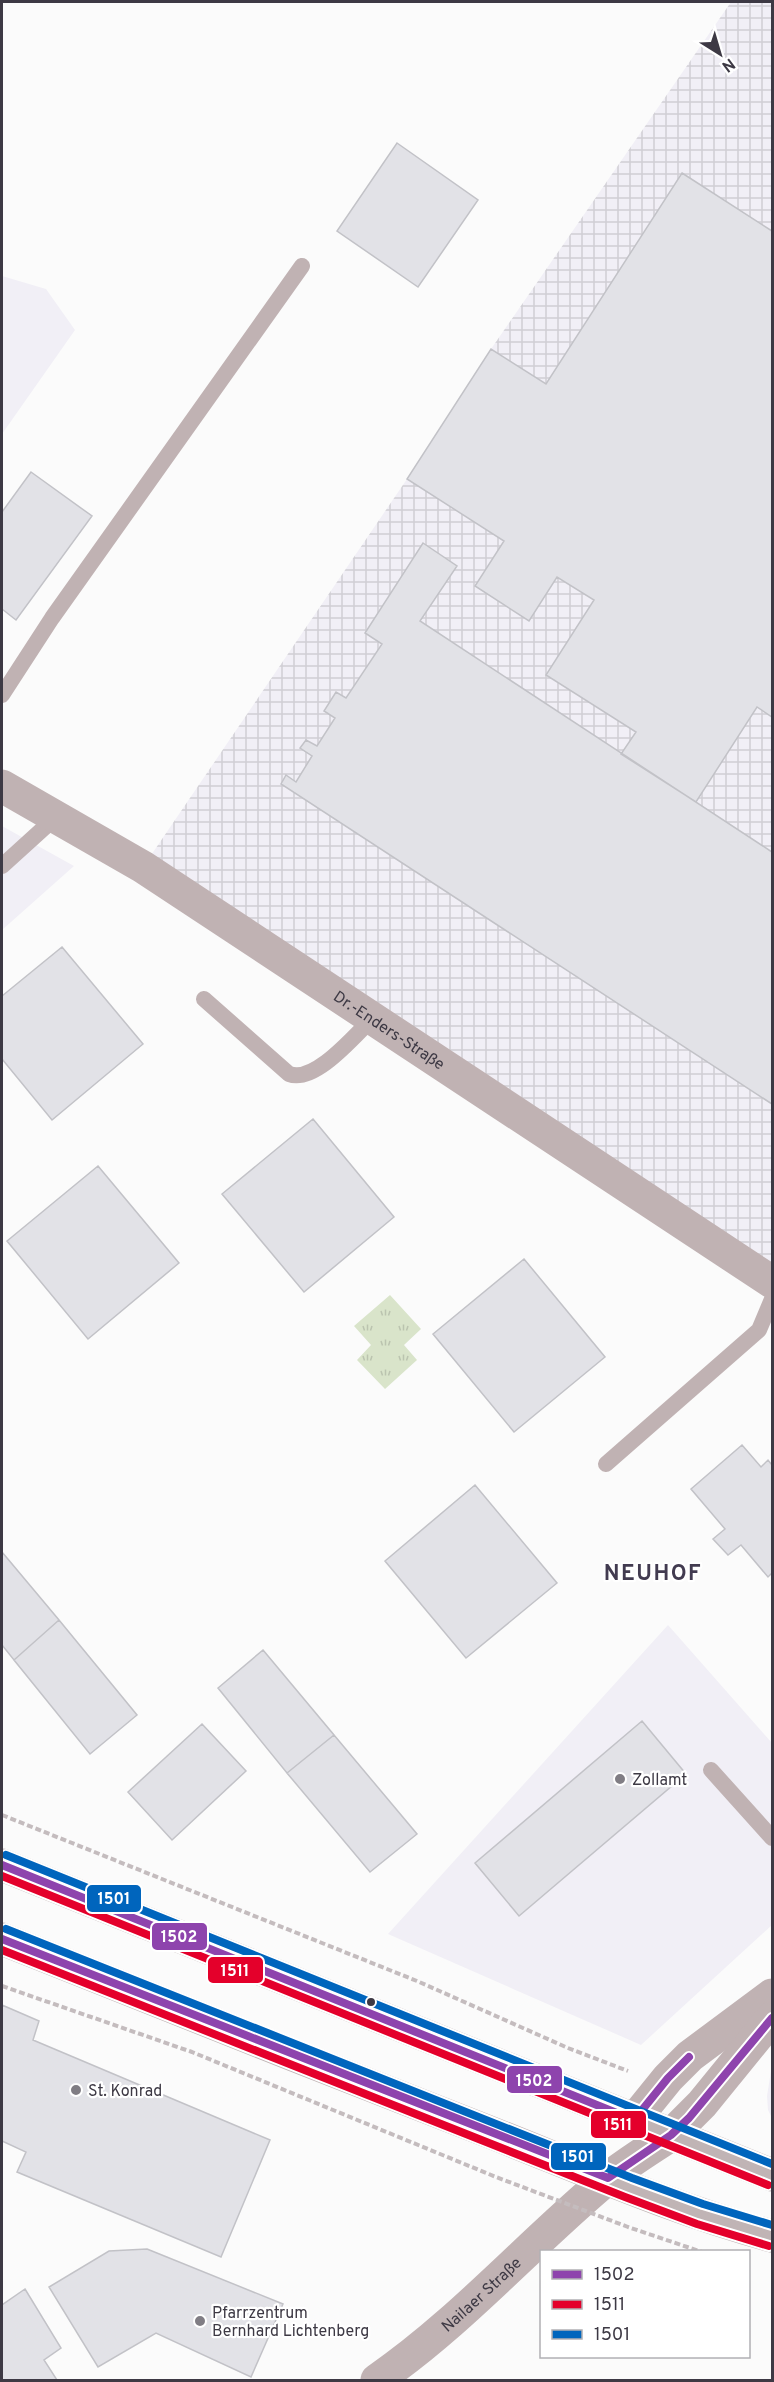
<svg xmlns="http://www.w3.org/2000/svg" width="774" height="2382" font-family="Overpass,sans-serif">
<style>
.built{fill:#f1eff6}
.industrial{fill:url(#industrial-grid)}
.park{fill:url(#park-tufts)}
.building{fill:#e2e2e7;stroke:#c2c2c7;stroke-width:1.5}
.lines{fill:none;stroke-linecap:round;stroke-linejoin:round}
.path{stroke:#c4bcbe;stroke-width:4;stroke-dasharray:6 3;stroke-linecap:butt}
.service{stroke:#c0b2b3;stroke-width:16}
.minor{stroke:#c0b2b3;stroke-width:33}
.tertiary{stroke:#c0b2b3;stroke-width:33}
.primary{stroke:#c0b4b5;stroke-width:33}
.path-bridge{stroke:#c4bcbe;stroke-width:4;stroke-dasharray:6 3;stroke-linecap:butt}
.bus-1-casing{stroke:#fff;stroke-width:12}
.bus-2-casing{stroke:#fff;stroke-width:12}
.bus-3-casing{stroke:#fff;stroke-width:12}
.bus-1{stroke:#8e44ad;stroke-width:8}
.bus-2{stroke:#e4002b;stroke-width:8}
.bus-3{stroke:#0065bd;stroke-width:8}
.poi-dot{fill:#807d84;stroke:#fff;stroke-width:2}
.bus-dot{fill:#3d3944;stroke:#fff;stroke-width:2}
.labels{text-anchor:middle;stroke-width:4.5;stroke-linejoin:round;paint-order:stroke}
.street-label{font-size:16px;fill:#3d3944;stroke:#fff}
.poi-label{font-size:16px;fill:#3d3944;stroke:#fff;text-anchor:start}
.district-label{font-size:22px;font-weight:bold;letter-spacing:1.5px;fill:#423b50;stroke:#fff}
.line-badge{stroke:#fff;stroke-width:2}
.badge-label{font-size:16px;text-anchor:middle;font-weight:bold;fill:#fff}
</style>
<defs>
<pattern id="industrial-grid" width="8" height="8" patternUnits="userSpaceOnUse" patternTransform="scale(1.5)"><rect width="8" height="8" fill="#f1eff6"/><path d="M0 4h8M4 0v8" fill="none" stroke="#d0ced4"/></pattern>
<pattern id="park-tufts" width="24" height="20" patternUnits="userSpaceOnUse" patternTransform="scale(1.5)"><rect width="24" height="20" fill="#d9e4ca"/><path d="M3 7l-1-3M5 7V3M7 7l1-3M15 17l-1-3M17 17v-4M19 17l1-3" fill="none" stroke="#bbc4af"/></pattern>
</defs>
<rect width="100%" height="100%" fill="#fbfbfb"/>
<!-- built -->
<path class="built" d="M2 276 46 289 75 330 2 434Z
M2 826 74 866 2 930Z
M668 1625 772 1743V1925L641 2045 388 1934Z
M772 2065V2118L768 2110 767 2096Z"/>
<!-- industrial -->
<path class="industrial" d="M731 2H772V1282L143 867 407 479 491 349Z"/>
<!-- park -->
<path class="park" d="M390 1295 421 1329 404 1345 417 1360 385 1389 357 1360 371 1345 354 1326Z"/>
<!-- building -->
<path class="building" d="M397 143 478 200 418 287 337 231Z
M682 173 772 231V717L757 707 696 802 621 754 636 732 546 675 594 600 557 577 529 621 475 586 504 541 407 479 491 349 546 384Z
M31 472 92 516 16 620 2 609V512Z
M423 543 457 566 420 621 772 852V1104L281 784 286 775 296 782 312 756 300 748 306 740 317 746 335 718 324 711 336 692 346 698 382 644 365 633Z
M62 947 143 1044 52 1120 2 1059V996Z
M313 1119 394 1217 304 1292 222 1194Z
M98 1166 179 1263 88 1339 7 1241Z
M524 1259 605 1357 514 1432 433 1334Z
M742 1445 761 1467 768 1460 772 1465V1573L768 1577 741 1545 728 1555 713 1539 725 1529 691 1489Z
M475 1485 557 1583 466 1658 385 1561Z
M2 1552 59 1620 14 1660 2 1645Z
M59 1620 137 1715 90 1754 14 1660Z
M263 1650 334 1735 287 1773 218 1688Z
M642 1721 686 1774 519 1916 475 1863Z
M202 1724 246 1771 172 1840 128 1792Z
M334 1735 417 1834 370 1872 287 1773Z
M2 2005 39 2021 33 2040 270 2140 221 2257 17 2172 26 2152 2 2141Z
M147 2249 283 2304 251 2377 156 2333 98 2367 49 2287 109 2251Z
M25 2289 61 2348 44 2360 57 2380H2V2305Z"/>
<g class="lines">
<!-- path -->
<path class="path" d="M2 1815 417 1981 568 2048 628 2071"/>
<!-- service -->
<path class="service" d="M2 695 52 618 302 266
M2 866 56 817
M204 999 289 1074C315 1084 355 1035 373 1018
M606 1464 759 1330 772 1299
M711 1770 772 1838"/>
<!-- minor -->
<g class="minor">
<path id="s1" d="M2 786 143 867 772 1282"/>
<path d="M634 2120 668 2078 690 2056 772 1995"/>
<path d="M671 2135 702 2104 772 2018"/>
</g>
<!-- tertiary -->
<path class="tertiary" id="s2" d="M377 2380C461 2322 529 2244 607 2179 627 2163 650 2149 671 2135"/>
<!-- primary -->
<path class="primary" d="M2 1865 772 2175
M2 1939C163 2004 325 2068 487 2131 581 2168 675 2210 772 2236"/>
<!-- path-bridge -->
<path class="path-bridge" d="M2 1986 192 2052 496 2177 628 2227 702 2252"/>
<defs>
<path id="bus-1" d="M2 1865 634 2120 668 2078 689 2057
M2 1939 608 2178 671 2135 689 2118 772 2018"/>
<path id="bus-2" d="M2 1876 768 2185
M2 1950 625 2197 697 2224 769 2246"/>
<path id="bus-3" d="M6 1855 772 2164
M6 1929 632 2178 703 2204 772 2225"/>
</defs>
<!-- bus-1 casing -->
<use href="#bus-1" class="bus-1-casing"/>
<!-- bus-2 casing -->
<use href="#bus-2" class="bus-2-casing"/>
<!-- bus-3 casing -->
<use href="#bus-3" class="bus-3-casing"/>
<!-- bus-1 -->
<use href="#bus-1" class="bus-1"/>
<!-- bus-2 -->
<use href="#bus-2" class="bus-2"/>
<!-- bus-3 -->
<use href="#bus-3" class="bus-3"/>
</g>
<!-- markers -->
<g class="poi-dot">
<circle cx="620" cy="1779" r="6"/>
<circle cx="76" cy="2090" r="6"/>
<circle cx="200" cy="2321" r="6"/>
</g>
<circle class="bus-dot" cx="371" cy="2002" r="5"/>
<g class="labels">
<!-- street labels -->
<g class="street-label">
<text dy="6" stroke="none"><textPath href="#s1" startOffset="458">Dr.-Enders-Straße</textPath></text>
<text dy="6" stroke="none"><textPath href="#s2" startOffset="135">Nailaer Straße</textPath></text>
</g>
<!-- poi labels -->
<g class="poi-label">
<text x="632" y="1785">Zollamt</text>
<text x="88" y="2096">St. Konrad</text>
<text x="212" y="2318">Pfarrzentrum<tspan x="212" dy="18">Bernhard Lichtenberg</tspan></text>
</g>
<!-- district labels -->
<g class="district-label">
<text x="653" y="1580">NEUHOF</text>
</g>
</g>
<g class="line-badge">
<rect x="86" y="1884" width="56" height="29" rx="6" fill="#0065bd"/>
<rect x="151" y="1922" width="57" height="29" rx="6" fill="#8e44ad"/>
<rect x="207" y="1956" width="57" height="28" rx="6" fill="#e4002b"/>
<rect x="506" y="2065" width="57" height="29" rx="6" fill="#8e44ad"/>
<rect x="590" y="2110" width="57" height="29" rx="6" fill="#e4002b"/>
<rect x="550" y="2142" width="57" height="29" rx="6" fill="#0065bd"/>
</g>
<g class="badge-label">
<text x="114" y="1904">1501</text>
<text x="179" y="1942">1502</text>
<text x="235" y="1976">1511</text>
<text x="534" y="2086">1502</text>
<text x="618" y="2130">1511</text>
<text x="578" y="2162">1501</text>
</g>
<!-- border -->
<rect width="774" height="2382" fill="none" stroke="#3d3944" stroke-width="6"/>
<!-- legend -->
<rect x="540" y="2250" width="210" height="108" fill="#ffffff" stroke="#b1b0b4" stroke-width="1.5"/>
<rect x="552" y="2270" width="30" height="9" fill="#8e44ad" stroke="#b1b0b4" stroke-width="1.5"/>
<text x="594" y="2280" font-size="18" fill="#3d3944">1502</text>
<rect x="552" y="2300" width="30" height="9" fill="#e4002b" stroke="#b1b0b4" stroke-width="1.5"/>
<text x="594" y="2310" font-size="18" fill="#3d3944">1511</text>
<rect x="552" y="2330" width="30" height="9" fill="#0065bd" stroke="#b1b0b4" stroke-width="1.5"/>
<text x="594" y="2340" font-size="18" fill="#3d3944">1501</text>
<!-- north arrow -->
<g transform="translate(720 54) rotate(143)" stroke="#ffffff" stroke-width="4.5" paint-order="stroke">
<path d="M0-4.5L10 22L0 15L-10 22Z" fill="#3d3944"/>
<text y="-9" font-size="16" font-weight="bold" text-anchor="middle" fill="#3d3944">N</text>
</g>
</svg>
